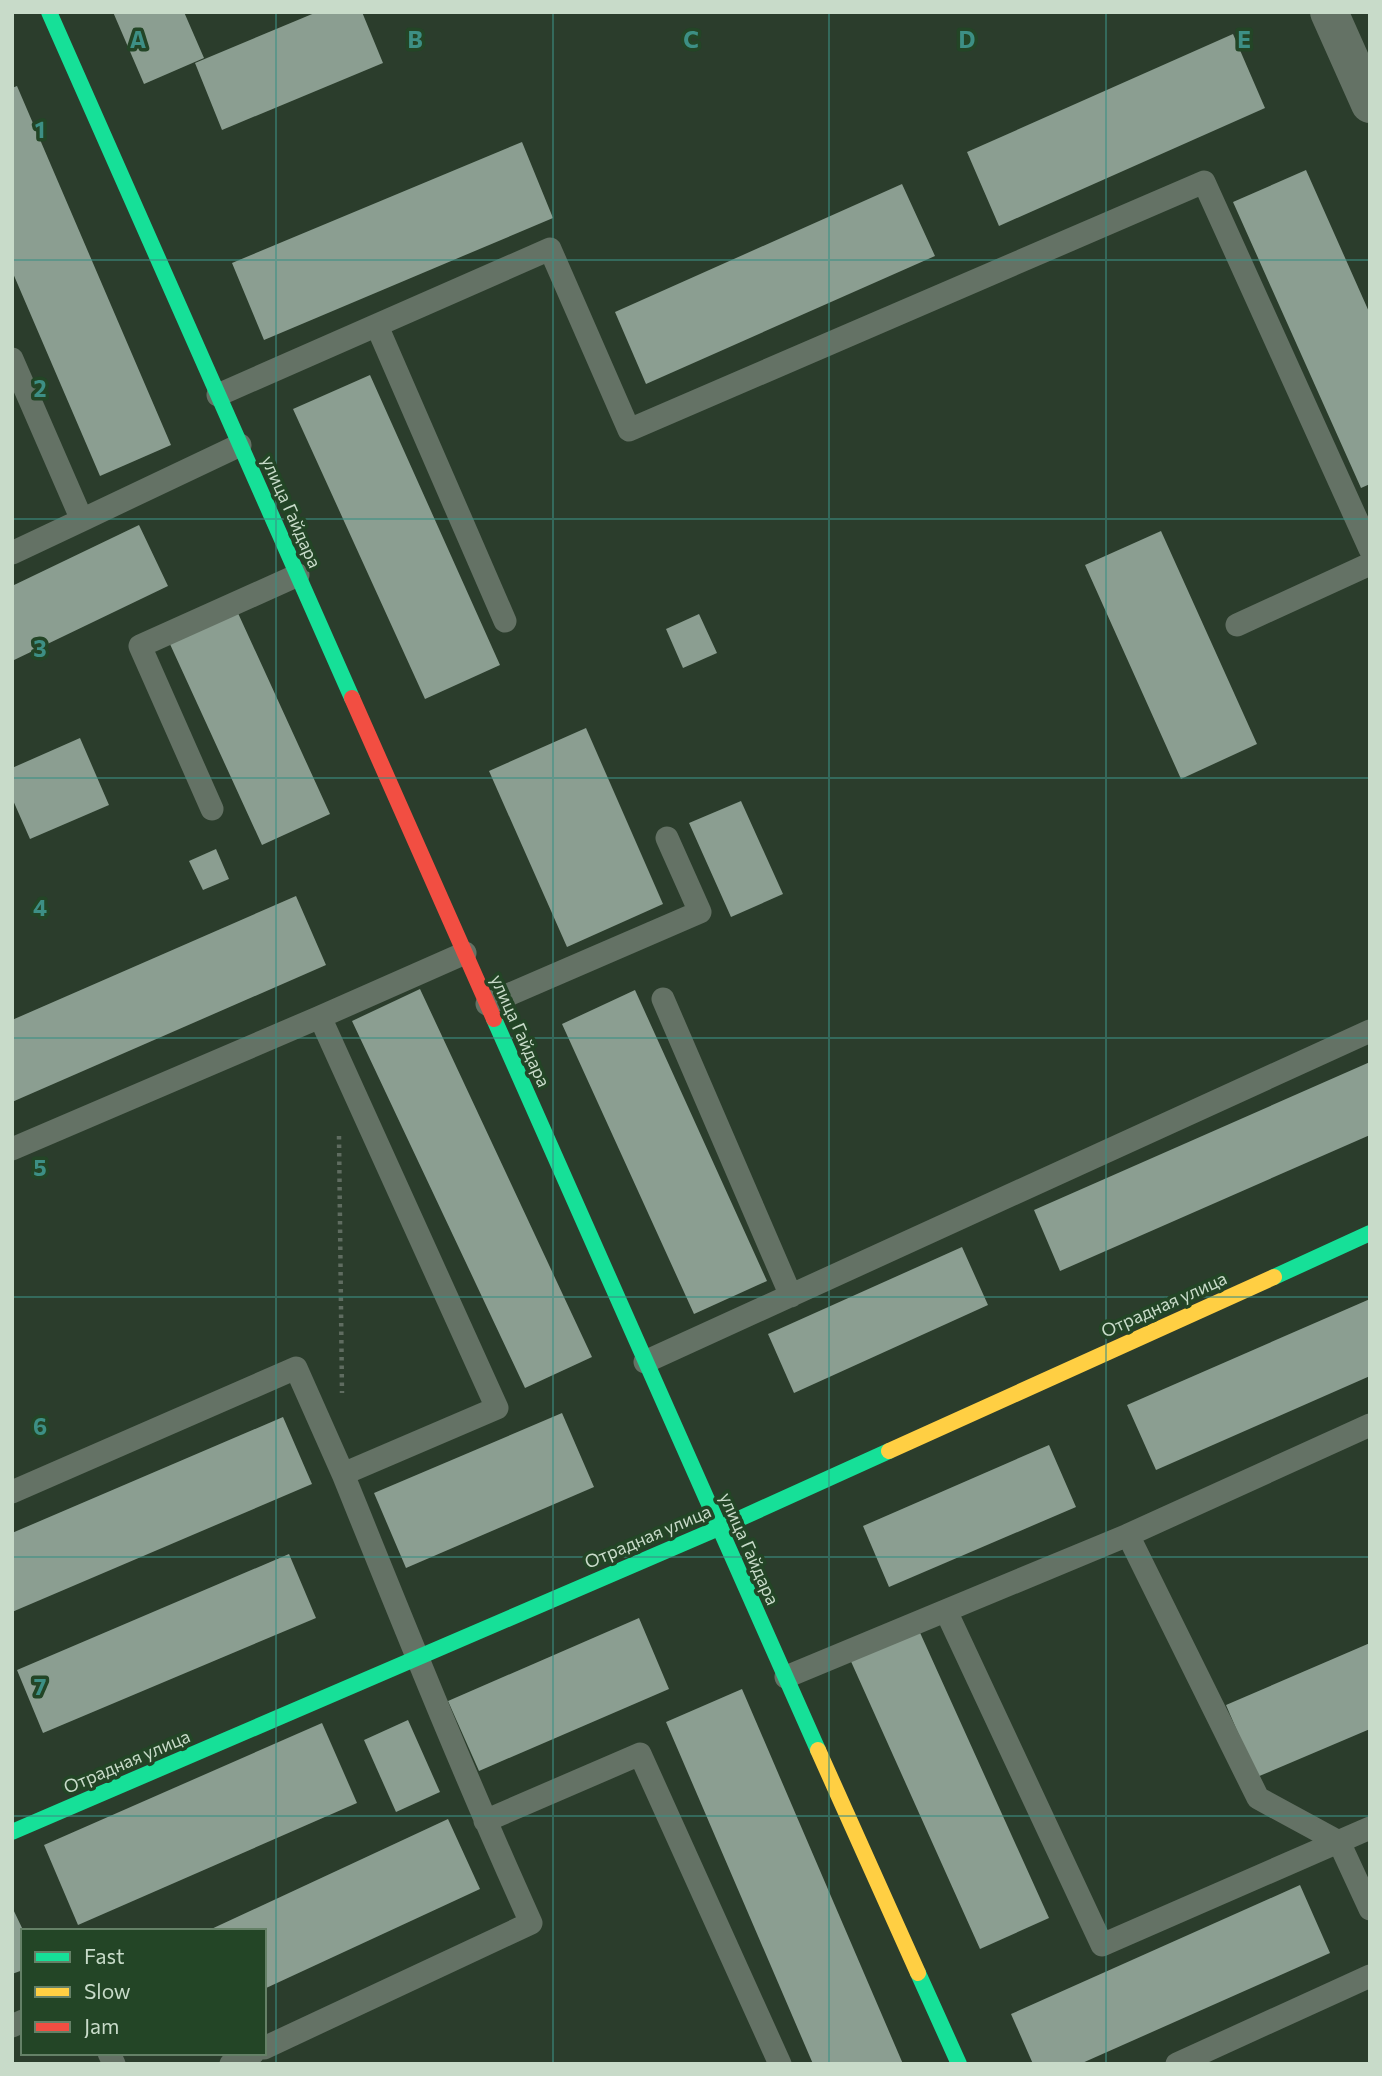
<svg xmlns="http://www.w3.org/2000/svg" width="1382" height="2076" font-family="Commissioner,sans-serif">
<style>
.building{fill:#8b9e91}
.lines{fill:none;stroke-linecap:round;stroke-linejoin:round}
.path{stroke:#5f6c60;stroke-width:4.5;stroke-dasharray:3.5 5;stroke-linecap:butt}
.lane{stroke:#647265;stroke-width:23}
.street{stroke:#647265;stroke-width:38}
.fast{stroke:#16e098;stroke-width:16}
.slow{stroke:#ffcf43;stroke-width:16}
.jam{stroke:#f24e42;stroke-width:16}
.grid{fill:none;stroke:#3d8f85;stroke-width:2;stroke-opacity:0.55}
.labels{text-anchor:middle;stroke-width:7;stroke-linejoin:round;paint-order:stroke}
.street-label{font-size:18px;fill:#c8dbc9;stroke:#234526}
.grid-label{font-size:23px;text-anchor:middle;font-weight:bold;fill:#3d8f85;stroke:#234526;stroke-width:7;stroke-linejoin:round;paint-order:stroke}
</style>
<rect width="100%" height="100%" fill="#2b3d2c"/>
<!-- building -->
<path class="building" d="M113 12H184L204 58 144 84Z
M317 12H362L383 63 222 130 195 63Z
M1233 34 1265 108 999 226 967 152Z
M17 86 171 445 100 476 12 271V88Z
M522 142 553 218 264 340 232 263Z
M1306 170 1370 314V484L1361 488 1233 202Z
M902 184 935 256 646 384 615 312Z
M370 375 500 665 425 699 293 409Z
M139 525 168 586 12 661V586Z
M1161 531 1257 744 1181 779 1085 565Z
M237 611 330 814 262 845 169 642Z
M699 614 717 653 683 668 666 629Z
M586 728 663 904 567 947 489 771Z
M80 738 109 805 30 839 12 798V768Z
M741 801 783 894 731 917 689 823Z
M216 849 229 879 203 890 189 861Z
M296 896 326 965 12 1102V1020Z
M420 989 592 1357 525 1388 352 1021Z
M635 990 767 1281 694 1314 562 1024Z
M1370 1062V1135L1060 1271 1034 1210Z
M962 1247 988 1305 794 1393 768 1334Z
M1370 1299V1376L1156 1470 1127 1405Z
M562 1413 594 1487 406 1568 374 1493Z
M283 1417 312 1484 12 1612V1533Z
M1049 1445 1076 1507 889 1587 863 1526Z
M289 1554 316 1618 43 1733 17 1670Z
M639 1618 669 1689 479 1771 448 1701Z
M917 1626 1049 1918 980 1949 849 1657Z
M1370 1643V1729L1257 1777 1226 1705Z
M742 1689 903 2064H813L666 1722Z
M408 1720 440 1792 396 1812 364 1740Z
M322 1723 357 1803 78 1925 44 1845Z
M448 1819 480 1889 264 1989V1931H207Z
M1300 1885 1330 1953 1080 2064H1033L1011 2014Z
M12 1907 23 1930V1970L12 1974Z"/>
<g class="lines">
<!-- path -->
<path class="path" d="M339 1136 342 1393"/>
<!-- lane -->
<path class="lane" d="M377 326 505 621
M12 359 82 520 240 445
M218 395 550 249 629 430 1204 182 1370 549
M12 553 82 520
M1237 625 1370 564
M212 809 140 646 298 575
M663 999 791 1296
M487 1004 700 912 667 838
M12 1149 320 1017
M645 1362 1370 1031
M12 1492 296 1368 343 1474 497 1408 320 1017 465 953
M1128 1535 1370 1425
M946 1611 1102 1945 1370 1828
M786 1677 1128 1535 1258 1798 1339 1842 1370 1909
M485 1821 640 1754 780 2064
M12 2026 23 2021
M264 2048 531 1923C464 1775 404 1625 343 1474
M109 2053 114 2064
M231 2064 253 2053
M1177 2064 1370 1976"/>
<!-- street -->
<path class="street" d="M1329 12 1370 104"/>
<!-- fast -->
<path class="fast" d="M49 12 352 698
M494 1019 818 1750
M1274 1277 1370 1233
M12 1832 719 1528 889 1451
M918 1973 959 2064"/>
<!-- slow -->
<path class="slow" d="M889 1451 1274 1277
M818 1750 918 1973"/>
<!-- jam -->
<path class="jam" d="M352 698 494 1019"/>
</g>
<!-- grid -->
<path class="grid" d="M276 12V2064M553 12V2064M829 12V2064M1106 12V2064M12 260H1370M12 519H1370M12 778H1370M12 1038H1370M12 1297H1370M12 1557H1370M12 1816H1370"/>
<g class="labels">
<!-- street labels -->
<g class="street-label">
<text transform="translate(291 512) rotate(66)" y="6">улица Гайдара</text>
<text transform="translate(520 1031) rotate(66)" y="6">улица Гайдара</text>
<text transform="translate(1164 1305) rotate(-24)" y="6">Отрадная улица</text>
<text transform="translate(648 1537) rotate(-23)" y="6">Отрадная улица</text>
<text transform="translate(749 1549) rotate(66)" y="6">улица Гайдара</text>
<text transform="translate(127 1762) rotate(-23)" y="6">Отрадная улица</text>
</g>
</g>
<g class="grid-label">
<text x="138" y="48">A</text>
<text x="415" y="48">B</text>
<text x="691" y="48">C</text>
<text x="967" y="48">D</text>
<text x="1244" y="48">E</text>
<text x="40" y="138">1</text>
<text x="40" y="397">2</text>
<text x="40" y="657">3</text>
<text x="40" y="916">4</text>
<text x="40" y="1176">5</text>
<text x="40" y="1435">6</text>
<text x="40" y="1695">7</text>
</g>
<!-- border -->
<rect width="1382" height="2076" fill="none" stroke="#c8dbc9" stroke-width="28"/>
<!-- legend -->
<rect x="21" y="1929" width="245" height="126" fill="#234526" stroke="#658167" stroke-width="2"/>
<rect x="35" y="1952" width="35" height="10" fill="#16e098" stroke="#658167" stroke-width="2"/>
<text x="84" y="1964" font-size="21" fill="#c8dbc9">Fast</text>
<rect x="35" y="1987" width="35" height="10" fill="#ffcf43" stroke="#658167" stroke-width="2"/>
<text x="84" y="1999" font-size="21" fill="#c8dbc9">Slow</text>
<rect x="35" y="2022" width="35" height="10" fill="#f24e42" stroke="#658167" stroke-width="2"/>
<text x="84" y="2034" font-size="21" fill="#c8dbc9">Jam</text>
</svg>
